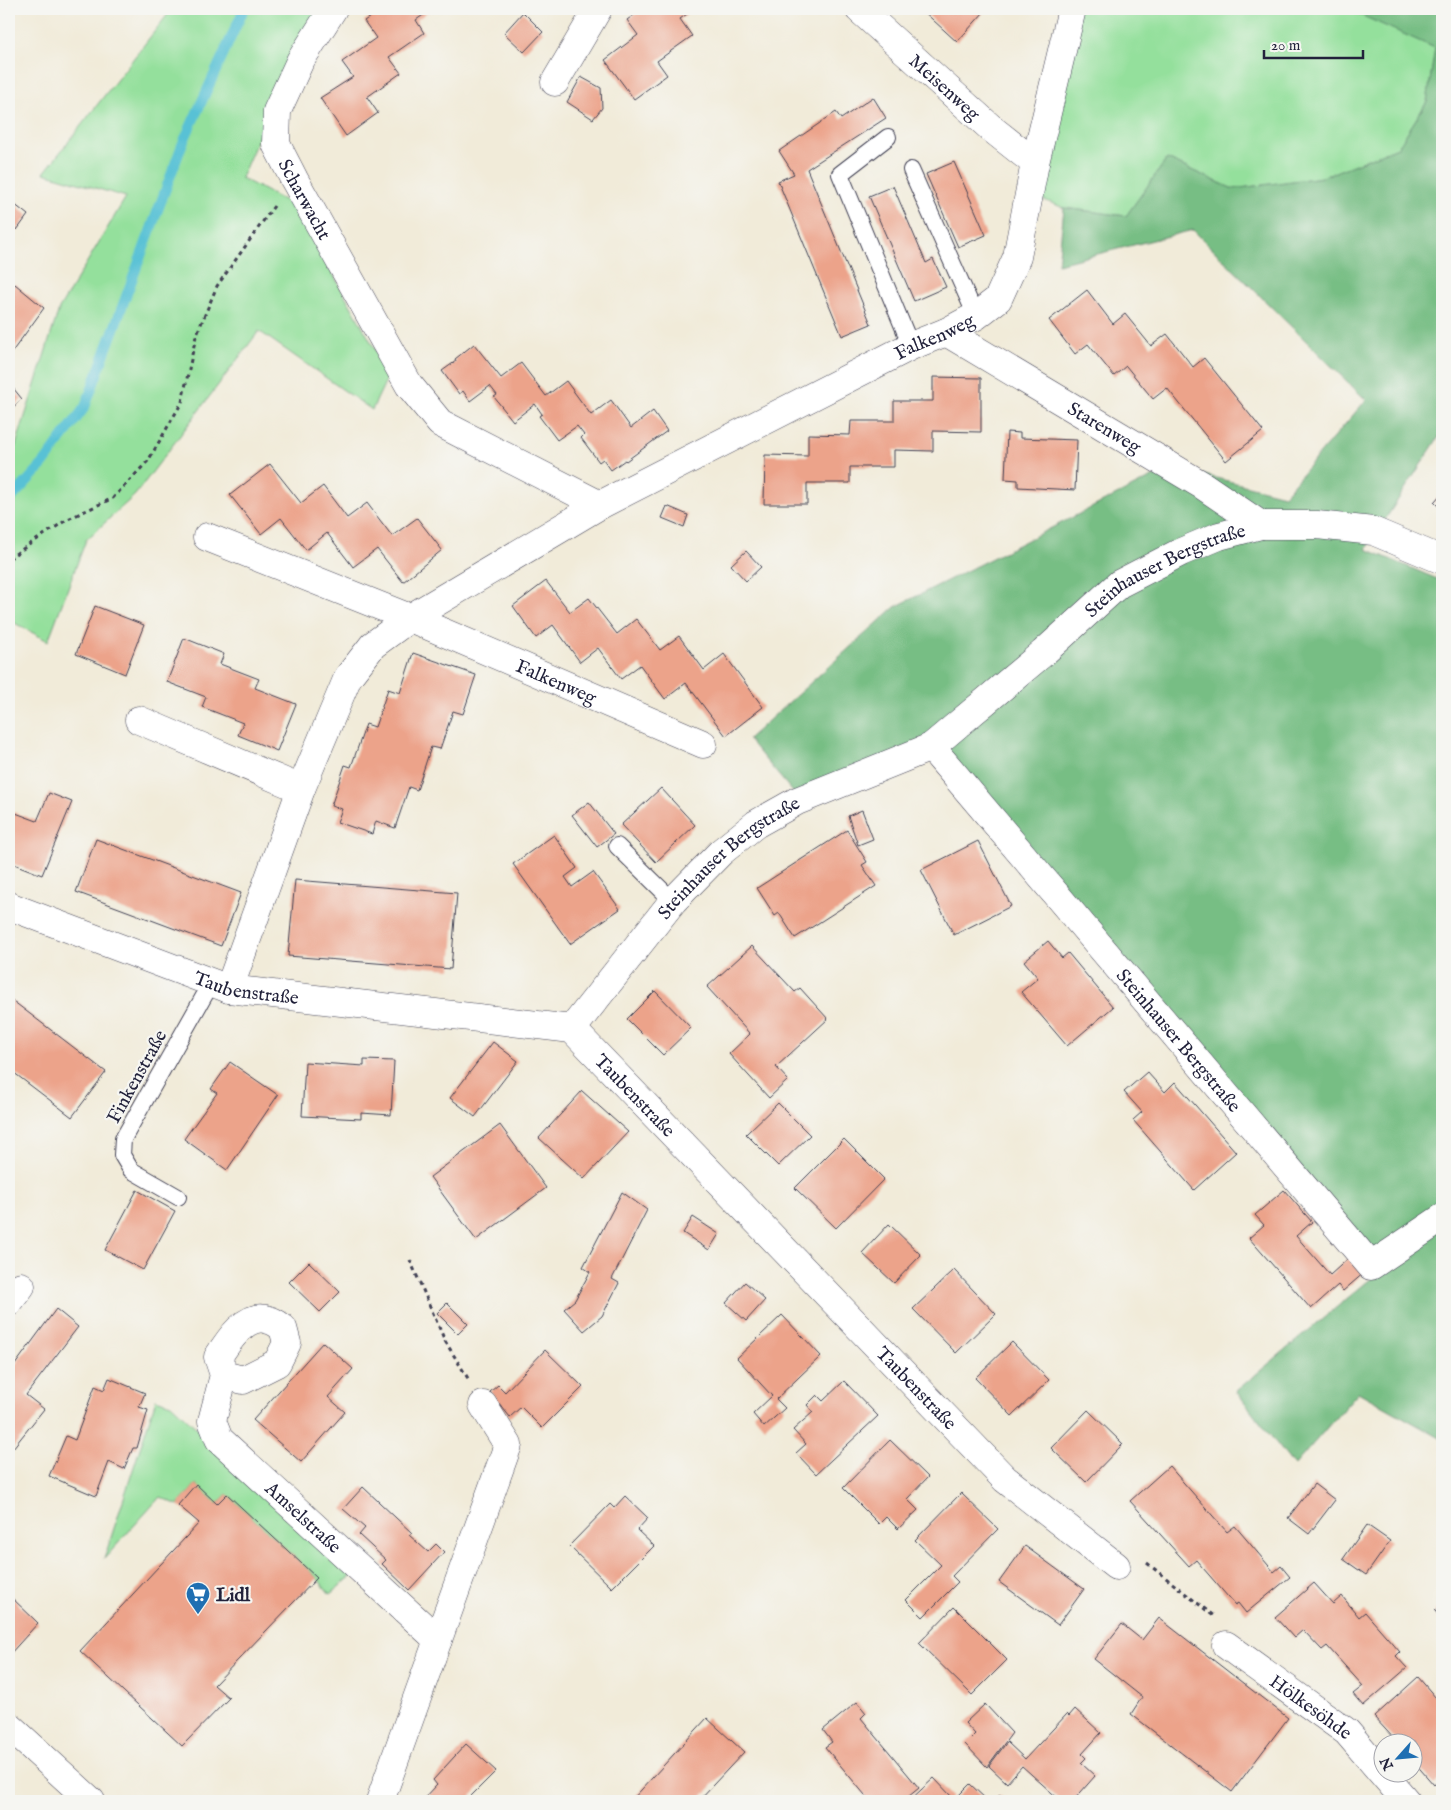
<svg xmlns="http://www.w3.org/2000/svg" width="1451" height="1810" font-family="'IM FELL English',serif">
<style>
.green{fill:#94e09c;stroke:#5b816c}
.forest{fill:#77be84;stroke:#4c7060}
.lines{fill:none;stroke-linecap:round;stroke-linejoin:round}
.stream{stroke:#58c1d5;stroke-width:10}
.building{fill:#eca38a}
.lane-casing{stroke:#414053;stroke-width:18}
.street-casing{stroke:#414053;stroke-width:29}
.secondary-casing{stroke:#414053;stroke-width:29}
.path{stroke:#414053;stroke-width:3;stroke-dasharray:4 4;stroke-linecap:butt}
.lane{stroke:#fff;stroke-width:16}
.street{stroke:#fff;stroke-width:28}
.secondary{stroke:#fff;stroke-width:28}
.labels{text-anchor:middle;stroke-width:4.5;stroke-linejoin:round;paint-order:stroke}
.street-label{font-size:19px;fill:#22223b;stroke:#f6f6f2}
.poi-label{font-size:19px;font-weight:bold;fill:#22223b;stroke:#f6f6f2;text-anchor:start}
</style>
<rect width="100%" height="100%" fill="#f6f6f2"/>
<filter id="ink" filterUnits="userSpaceOnUse"><feTurbulence type="fractalNoise" baseFrequency=".02" numOctaves="2"/><feDisplacementMap in="SourceGraphic" scale="10" xChannelSelector="R" yChannelSelector="G"/><feConvolveMatrix kernelMatrix="1 2 1 2 8 2 1 2 1" color-interpolation-filters="sRGB"/></filter>
<filter id="wash" filterUnits="userSpaceOnUse"><feTurbulence type="fractalNoise" baseFrequency=".0096" numOctaves="4" result="noise"/><feDisplacementMap in="SourceGraphic" scale="20" xChannelSelector="R" yChannelSelector="G"/><feGaussianBlur stdDeviation="1.12" result="paint"/><feColorMatrix in="noise" values="0 0 0 0 0 0 0 0 0 0 0 0 0 0 0 0 0 1.4 0 .05"/><feComposite in="paint" operator="in"/></filter>
<g filter="url(#wash)">
<rect width="100%" height="100%" fill="#f1ebd9"/>
<!-- green -->
<path class="green" d="M172 9H329L271 109 241 178 295 206 389 374 372 410 259 331 135 495 86 540 48 641 9 620V454L15 448 59 309 126 197 44 173Z
M1072 9H1349L1435 48 1427 102 1398 147 1323 177 1233 189 1167 159 1126 216 1064 208 1031 195Z
M156 1399 171 1404 353 1575 330 1594 317 1578 227 1494 217 1504 196 1484 178 1505 160 1497 104 1559Z"/>
<!-- forest -->
<path class="forest" d="M1347 9H1442V432L1366 549 1442 581V1218L1380 1267 932 743 797 797 748 739 895 607 1172 467 1284 495 1366 400 1193 230 1058 264 1064 208 1126 216 1167 159 1233 189 1323 177 1398 147 1427 102 1435 48Z
M1442 1223V1439L1358 1392 1294 1466 1236 1391 1380 1271Z"/>
<g class="lines">
<!-- stream -->
<path class="stream" d="M9 501 44 463 85 407 182 145 244 9"/>
</g>
<g id="blocks">
<!-- building -->
<path class="building" d="M382 9H432L416 20 424 33 389 57 401 73 367 97 378 113 346 136 320 98 353 77 342 62 376 38 364 21Z
M642 9H694L680 19 692 36 657 61 667 75 634 99 605 60 638 35 627 20Z
M921 9H980L984 12 957 42Z
M523 12 543 32 524 52 504 33Z
M581 77 601 88 602 108 593 119 567 102Z
M873 97 886 118 807 169 871 324 842 336 778 181 794 174 779 151 836 112 841 119Z
M954 162 986 235 958 247 926 174Z
M893 186 926 263 933 259 946 287 914 301 869 196Z
M9 200 28 215 17 230 9 223Z
M15 284 44 308 9 356V292Z
M1087 290 1113 324 1125 314 1151 346 1167 334 1193 367 1204 358 1263 431 1226 461 1167 388 1153 399 1126 366 1114 376 1088 344 1075 354 1049 320Z
M474 344 501 378 521 363 546 396 566 381 591 415 611 400 631 428 653 411 667 431 626 461 625 460 611 470 603 459 599 462 581 438 584 435 577 426 557 440 539 416 542 414 535 404 513 421 494 397 497 395 490 386 470 401 463 391 459 394 442 371 456 361 455 359Z
M933 377 981 378V432L933 431V451L894 450V467H850V483H807V504H764L765 455 808 456V434L850 435 851 421H894V401H933Z
M9 383 22 399 9 411Z
M1007 432 1020 433V438L1077 440 1075 490 1018 487V480L1005 479Z
M270 464 301 503 323 486 347 518 367 503 392 536 417 518 442 550 403 582 377 549 353 567 327 533 306 550 281 518 261 534 230 495Z
M1442 493V510L1434 502Z
M667 506 688 515 684 527 662 518Z
M746 551 761 567 746 581 731 565Z
M546 581 570 612 589 598 617 634 636 619 660 650 679 636 704 670 724 654 763 707 726 736 686 683 665 699 640 665 621 679 598 648 580 662 553 625 536 638 513 606Z
M95 606 144 625 125 674 76 654Z
M184 638 224 654 220 664 259 679 255 688 296 704 277 751 238 735 243 723 202 707 206 697 167 682Z
M413 653 476 675 463 714 453 711 440 749 431 747 417 790 409 787 395 828 376 821 372 834 337 822 342 809 331 806 345 765 351 767 366 724 375 727 388 689 400 693Z
M661 788 695 825 656 862 621 825Z
M49 793 72 802 42 875 9 862V822L13 812 37 821Z
M589 802 614 834 597 847 572 815Z
M862 810 873 839 858 845 848 816Z
M847 830 867 862 862 865 876 886 795 938 779 913 775 916 757 888Z
M554 835 577 868 565 877 572 887 593 872 620 909 570 944 513 864Z
M96 839 241 893 221 946 76 892Z
M978 841 1011 906 954 935 921 870Z
M295 880 457 893 451 969 288 956Z
M1048 941 1062 958 1068 953 1113 1007 1067 1046 1021 992 1038 978 1024 961Z
M752 946 795 992 800 988 828 1019 776 1067 788 1080 769 1098 729 1054 750 1034 707 987Z
M655 991 691 1028 663 1055 627 1019Z
M9 998 106 1072 72 1117 9 1069Z
M493 1042 518 1061 475 1117 450 1098Z
M364 1060 394 1061 391 1115 361 1113V1119L302 1116 305 1062 364 1066Z
M230 1062 278 1095 227 1170 184 1139 217 1093 211 1089Z
M1147 1072 1165 1092 1175 1082 1236 1152 1194 1190 1133 1120 1142 1112 1124 1092Z
M582 1091 628 1132 584 1179 539 1138Z
M778 1103 810 1135 778 1166 746 1134Z
M500 1125 546 1188 476 1240 430 1177Z
M844 1139 884 1179 836 1228 795 1188Z
M137 1190 175 1211 143 1270 105 1250Z
M1284 1190 1312 1222 1296 1236 1330 1275 1351 1256 1365 1272 1343 1291 1338 1285 1311 1309 1249 1238 1264 1225 1255 1215Z
M622 1192 647 1210 612 1279 619 1283 602 1316 584 1331 564 1309 575 1300 590 1272 583 1267Z
M693 1217 719 1234 709 1250 683 1233Z
M889 1224 921 1255 894 1283 862 1253Z
M309 1262 340 1292 320 1312 289 1282Z
M954 1270 996 1314 956 1353 913 1309Z
M745 1282 765 1300 746 1321 726 1303Z
M447 1303 468 1324 458 1334 437 1313Z
M56 1309 78 1327 26 1395 44 1409 9 1453V1373Z
M782 1315 821 1356 776 1399 785 1408 764 1427 753 1414 772 1396 737 1358Z
M323 1342 353 1369 328 1397 345 1412 301 1462 253 1420Z
M1012 1342 1049 1380 1012 1416 975 1378Z
M545 1350 583 1387 542 1428 521 1407 510 1417 490 1392 498 1385 505 1392Z
M109 1378 145 1393 139 1407 148 1410 137 1448H133L124 1469 109 1462 96 1496 49 1476 66 1436 75 1440 95 1386 104 1390Z
M844 1381 878 1416 816 1474 796 1453 806 1444 793 1430 813 1412 807 1405 817 1395 823 1401Z
M1088 1410 1123 1444 1086 1482 1051 1448Z
M890 1440 928 1477 907 1499 918 1510 898 1529 886 1517 879 1524 843 1488Z
M1169 1466 1227 1532 1235 1526 1274 1572 1281 1566 1290 1577 1246 1613 1238 1603 1235 1605 1196 1560 1189 1566 1130 1501Z
M196 1484 217 1504 227 1494 317 1578 214 1685 229 1698 182 1746 80 1651 199 1523 178 1505Z
M1314 1484 1335 1500 1309 1534 1288 1518Z
M363 1487 412 1533 409 1535 428 1552 436 1544 444 1552 409 1590 382 1564 386 1560 359 1535 365 1528 343 1509Z
M961 1493 998 1529 952 1576 958 1582 923 1617 906 1600 941 1565 915 1540Z
M625 1496 648 1518 637 1530 654 1546 612 1588 569 1546 610 1504 614 1508Z
M1367 1525 1390 1541 1366 1575 1343 1559Z
M1025 1546 1084 1589 1058 1625 999 1582Z
M1314 1583 1333 1604 1342 1596 1359 1617 1365 1612 1400 1652 1396 1656 1407 1668 1363 1706 1353 1694 1363 1686 1327 1646 1322 1650 1303 1630 1294 1638 1275 1617Z
M9 1595 38 1623 9 1655Z
M1442 1605V1619L1435 1611Z
M954 1607 1007 1660 972 1695 919 1643Z
M1159 1618 1288 1718 1232 1792 1131 1714 1142 1697 1094 1659 1122 1624 1142 1640Z
M1418 1677 1442 1705V1777L1434 1785 1414 1762V1742H1397L1374 1717Z
M857 1702 866 1713 861 1718 919 1788 903 1801H870L825 1747 832 1742 823 1730Z
M985 1704 1012 1733 987 1767 965 1744 975 1734 965 1723Z
M1075 1709 1101 1733 1082 1754 1086 1758 1081 1763 1095 1776 1073 1801H1061L1022 1766 1007 1783 989 1766 1007 1742 1025 1759 1067 1714 1069 1716Z
M707 1718 744 1752 698 1801H631Z
M466 1744 496 1771 466 1801H422L437 1785 433 1780Z
M934 1778 952 1797 948 1801H909Z
M970 1784 988 1801H953Z
M1000 1795 1007 1801H993Z"/>
</g>
</g>
<g filter="url(#ink)">
<use href="#blocks" fill-opacity="0" stroke="#414053" stroke-width="1"/>
<g class="lines">
<defs>
<path id="lane" d="M888 137 840 174 911 346
M911 170 976 316
M617 846 673 901
M178 1197 131 1170 122 1155 123 1139 212 982"/>
<g id="street">
<path id="s1" d="M333 9 300 61 277 111 276 144 294 179 409 385 440 423 600 505"/>
<path id="s2" d="M859 9 992 129 1035 163"/>
<path d="M555 82 598 9"/>
<path id="s3" d="M946 332 1202 485 1261 525"/>
<path id="s4" d="M207 537 410 618 703 744"/>
<path d="M139 720 301 789"/>
<path id="s5" d="M931 747 1371 1266 1442 1218"/>
<path id="s6" d="M9 906 229 989 572 1029 1005 1479 1116 1566"/>
<path id="s7" d="M229 989 301 789 348 677 373 645 410 618 600 505 911 346 946 332 976 316 998 299 1017 257 1035 163 1072 9"/>
<path id="s8" d="M572 1029 673 901 721 852 756 824 797 801 931 747 1043 653 1119 584 1181 552 1219 536 1261 525H1317L1373 531 1442 560"/>
<path d="M9 1302 21 1286"/>
<path id="s9" d="M224 1375 243 1380 277 1363 287 1343 283 1328C279 1325 274 1321 269 1320 247 1311 228 1341 218 1357L224 1375 212 1421 219 1439 438 1640"/>
<path id="s10" d="M1226 1645 1347 1732 1406 1801"/>
<path d="M380 1801 508 1445 483 1405"/>
</g>
<path id="secondary" d="M9 1726 91 1801"/>
</defs>
<!-- lane casing -->
<use href="#lane" class="lane-casing"/>
<!-- street casing -->
<use href="#street" class="street-casing"/>
<!-- secondary casing -->
<use href="#secondary" class="secondary-casing"/>
<!-- path -->
<path class="path" d="M9 559 15 554 68 519 113 498 148 461 182 402 196 336 217 286 274 206
M410 1260 445 1341 469 1380
M1147 1563 1215 1617"/>
<!-- lane -->
<use href="#lane" class="lane"/>
<!-- street -->
<use href="#street" class="street"/>
<!-- secondary -->
<use href="#secondary" class="secondary"/>
</g>
</g>
<!-- icons -->
<defs>
<symbol id="supermarket-pin" viewBox="-11 -11 22 30"><path d="M0 17L-7.5 6A9.5 9.5 0 1 1 7.5 6Z" fill="#1f6fb2" stroke="#f6f6f2"/><path d="M-6-5.5h2.5l.6 2H6L4.5 2H-2.5L-4.4-4H-6ZM-1.5 3.2a1.3 1.3 0 1 0 .1 0ZM3 3.2a1.3 1.3 0 1 0 .1 0Z" fill="#fff"/></symbol>
</defs>
<g fill-rule="evenodd">
<use href="#supermarket-pin" x="184" y="1580" width="28" height="38"/>
</g>
<g class="labels">
<!-- street labels -->
<g class="street-label">
<text dy="7" stroke="none"><textPath href="#s2" startOffset="116">Meisenweg</textPath></text>
<text dy="7" stroke="none"><textPath href="#s1" startOffset="212">Scharwacht</textPath></text>
<text dy="7" stroke="none"><textPath href="#s7" startOffset="1016">Falkenweg</textPath></text>
<text dy="7" stroke="none"><textPath href="#s3" startOffset="185">Starenweg</textPath></text>
<text dy="7" stroke="none"><textPath href="#s8" startOffset="764">Steinhauser Bergstraße</textPath></text>
<text dy="7" stroke="none"><textPath href="#s4" startOffset="378">Falkenweg</textPath></text>
<text dy="7" stroke="none"><textPath href="#s8" startOffset="234">Steinhauser Bergstraße</textPath></text>
<text dy="7" stroke="none"><textPath href="#s6" startOffset="252">Taubenstraße</textPath></text>
<text dy="7" stroke="none"><textPath href="#s5" startOffset="384">Steinhauser Bergstraße</textPath></text>
<text transform="translate(136 1076) rotate(-61)" y="7">Finkenstraße</text>
<text dy="7" stroke="none"><textPath href="#s6" startOffset="672">Taubenstraße</textPath></text>
<text dy="7" stroke="none"><textPath href="#s6" startOffset="1078">Taubenstraße</textPath></text>
<text dy="7" stroke="none"><textPath href="#s9" startOffset="381">Amselstraße</textPath></text>
<text dy="7" stroke="none"><textPath href="#s10" startOffset="105">Hölkesöhde</textPath></text>
</g>
<!-- poi labels -->
<g class="poi-label">
<text x="216" y="1601">Lidl</text>
</g>
</g>
<!-- margin -->
<rect width="1451" height="1810" fill="none" stroke="#f6f6f2" stroke-width="30"/>
<!-- north arrow -->
<g transform="translate(1398 1758) rotate(243)"><circle r="24" fill="#f6f6f2" stroke="#a1a1a9"/>
<path d="M0-4L9 19L0 12L-9 19Z" fill="#1f6fb2"/>
<text y="-8" font-size="14" font-weight="bold" text-anchor="middle" fill="#22223b">N</text>
</g>
<!-- scale -->
<path d="M1264 50v8h99v-8" fill="none" stroke="#22223b" stroke-width="2.5"/>
<text x="1271" y="50" font-size="15" fill="#22223b" stroke="#f6f6f2" stroke-width="4" paint-order="stroke">20 m</text>
</svg>
